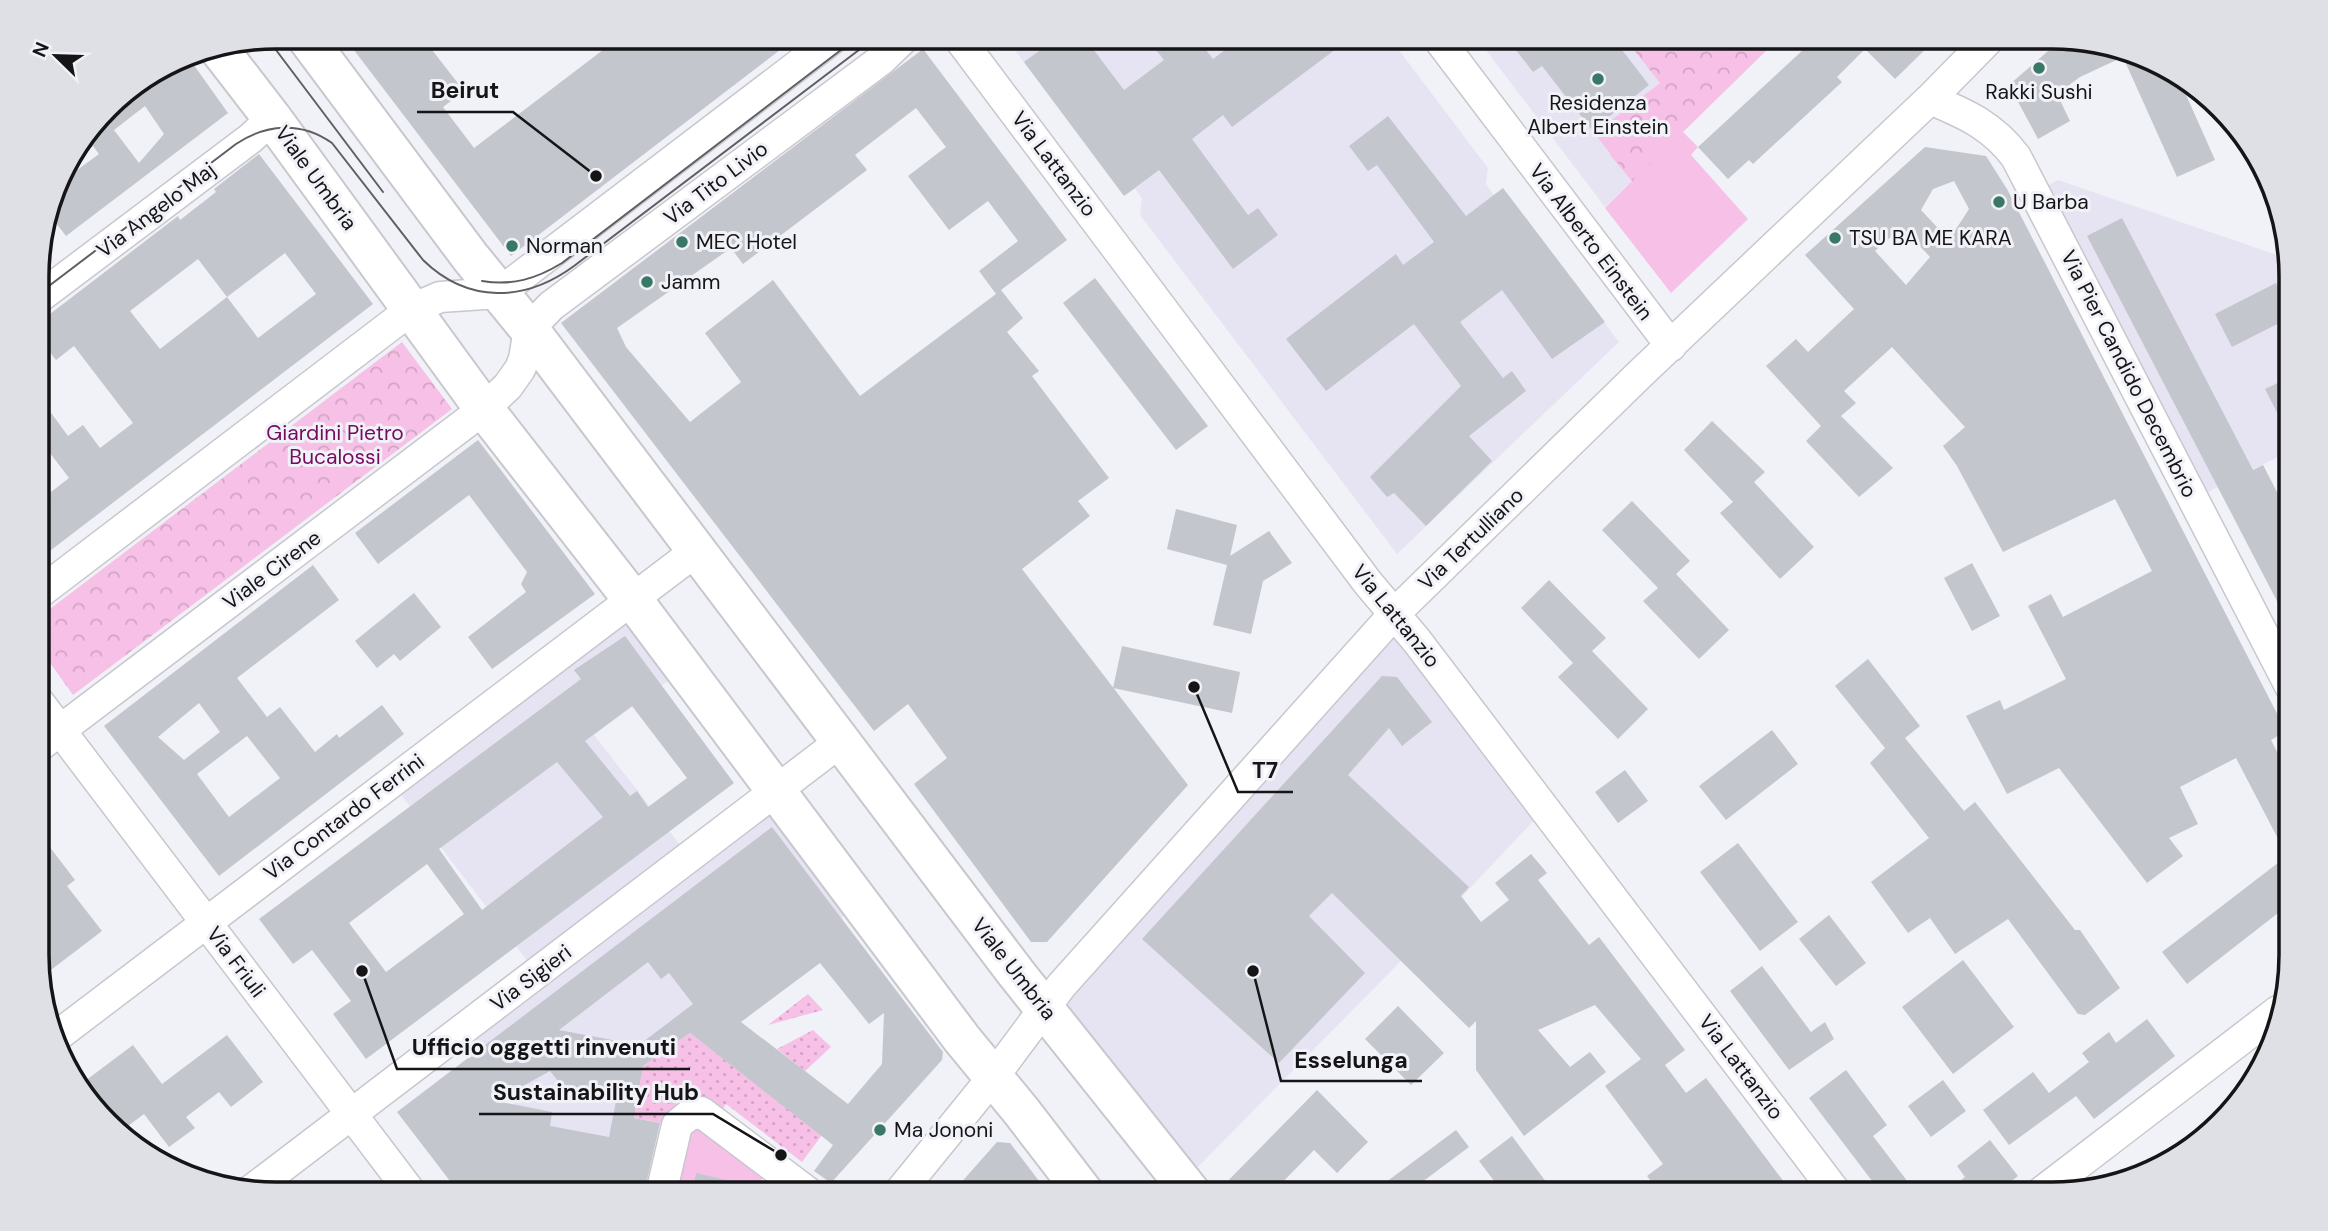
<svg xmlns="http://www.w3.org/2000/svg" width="2328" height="1231" font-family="'DM Sans',sans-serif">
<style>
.built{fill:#e6e4f3}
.grass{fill:#f7c0e6}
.park{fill:url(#park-crowns)}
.garden{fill:url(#garden-dots)}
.building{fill:#c3c6cd;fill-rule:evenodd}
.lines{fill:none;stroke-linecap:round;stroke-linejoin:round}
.minor-casing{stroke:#c8c7ce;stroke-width:33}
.major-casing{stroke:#c8c7ce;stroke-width:42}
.minor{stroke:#fff;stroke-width:30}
.major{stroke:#fff;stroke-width:38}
.tram{stroke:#5f5f63;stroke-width:2}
.poi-dot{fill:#397865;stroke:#f1f1f8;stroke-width:2.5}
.labels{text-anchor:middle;stroke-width:6;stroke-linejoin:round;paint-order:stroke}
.poi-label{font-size:21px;fill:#151517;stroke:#f1f1f8;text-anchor:start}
.street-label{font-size:21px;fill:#151517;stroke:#f1f1f8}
.park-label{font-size:21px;fill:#730c5f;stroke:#f1f1f8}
.rim{fill:none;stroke:#151517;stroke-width:3.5}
.leader{fill:none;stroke:#151517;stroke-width:2.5}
.callout-dot{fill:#151517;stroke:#f1f1f8;stroke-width:2.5}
.callout-label{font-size:23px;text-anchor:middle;font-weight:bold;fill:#151517;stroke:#f1f1f8;stroke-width:6;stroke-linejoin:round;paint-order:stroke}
</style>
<defs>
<pattern id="park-crowns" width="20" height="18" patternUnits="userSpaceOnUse" patternTransform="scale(1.75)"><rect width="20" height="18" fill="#f7c0e6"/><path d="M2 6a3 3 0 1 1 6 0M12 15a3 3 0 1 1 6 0" fill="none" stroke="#d3a4c5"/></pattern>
<pattern id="garden-dots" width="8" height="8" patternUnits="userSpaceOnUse" patternTransform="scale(1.75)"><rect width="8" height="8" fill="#f7c0e6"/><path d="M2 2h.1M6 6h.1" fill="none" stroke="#d3a4c5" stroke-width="1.8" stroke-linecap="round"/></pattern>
</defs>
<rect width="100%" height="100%" fill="#f1f1f8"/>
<!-- built -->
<path class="built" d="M1005 37H1389L1488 168 1486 184 1494 195 1503 188 1619 342 1397 554 1140 215 1142 198 1135 189 1124 196Z
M1476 37H1780L1605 207Z
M2058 180 2289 259 2290 451 2198 497 2038 190Z
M632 601 683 670 594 735 688 855 535 971 393 784Z
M1392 625 1540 814 1401 961 1187 1178 1048 1008Z
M776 794 859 905 643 1066 620 1189 504 1159 516 1090 468 1029Z"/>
<!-- grass -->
<path class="grass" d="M1780 37 1683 132 1698 147 1691 155 1748 219 1671 293 1605 208 1632 181 1610 155Z
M697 1120 765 1166 758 1194H732L669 1181 677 1142Z"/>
<!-- park -->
<path class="park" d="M1624 37H1780L1632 181 1598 138 1608 131 1604 126 1660 83Z
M402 342 452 409 73 695 38 646V618Z"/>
<!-- garden -->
<path class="garden" d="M808 994 823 1010 768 1025Z
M813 1030 831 1047 805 1071 777 1049Z
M690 1033 822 1135 802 1162 726 1104 718 1116 682 1091 667 1124 634 1118 643 1066Z"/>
<!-- building -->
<path class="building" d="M344 37H422L464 91 443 107 474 148 620 37H797L511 256Z
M1058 37H1084L1124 90 1164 60 1146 37H1196L1213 59 1242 37H1352L1232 127 1223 115 1192 139 1248 215 1258 208 1278 235 1233 269 1159 170 1124 196 1024 62Z
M1506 37H1612L1649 85 1592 130 1542 66 1533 72Z
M1817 37H1938L1895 79 1865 49 1837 77 1842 82 1753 164 1749 160 1728 179 1698 147Z
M2062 39 2158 62 2179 79 2215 160 2177 177 2123 57 2080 77 2057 94 2070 121 2038 139 2009 85Z
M923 49 1067 240 1001 290 1023 318 1007 332 1039 371 1032 376 1109 478 1078 501 1090 516 1022 569 1188 785 1047 942H1031L914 784 947 758 908 704 874 731 561 323ZM916 108 946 147 908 176 949 230 988 201 1018 241 979 271 996 294 860 396 773 280 705 333 741 382 690 422 626 347 617 328 731 248 743 264 867 170 855 155Z
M186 54 228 113 66 236 49 214 57 185 99 154 93 146 79 158 74 153 118 96ZM145 106 164 134 139 163 114 130Z
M1388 116 1466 216 1503 188 1605 322 1552 359 1502 290 1460 322 1503 378 1512 371 1526 391 1469 436 1492 461 1426 526 1394 493 1387 497 1370 477 1461 386 1414 324 1326 391 1286 339 1396 254 1403 265 1434 242 1377 165 1368 171 1349 146Z
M1925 147 1986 156 2007 189 2286 731 2271 740 2291 779V903L2187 984 2162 952 2287 856 2236 758 2180 787 2198 824 2169 838 2183 856 2147 883 2059 768 2007 794 1966 716 2000 700 2004 710 2066 679 2028 606 2051 594 2063 617 2152 571 2115 499 2003 552 1957 466 1943 446 1965 427 1892 347 1844 391 1856 403 1841 416 1893 468 1859 497 1806 441 1821 426 1766 366 1796 339 1808 352 1854 309 1805 255ZM1954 181 1969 209 1949 240 1921 210 1933 189ZM1902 227 1930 257 1906 285 1875 251Z
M259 154 373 304 38 560V502L69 478 47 449 38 456V395L68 436 83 425 100 448 133 423 74 346 56 360 37 336V324L178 216 180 220 216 192 214 189ZM285 253 316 294 258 338 227 297ZM198 259 227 297 160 349 130 311Z
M2122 218 2253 470 2263 465 2290 517V626L2087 236Z
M1095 278 1208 426 1176 450 1063 303Z
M2276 283 2289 309V318L2232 347 2215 314Z
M2290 377V438L2265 389Z
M1712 421 1765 472 1754 482 1814 547 1780 579 1720 513 1733 502 1684 450Z
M478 440 595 594 492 669 468 637 526 592 521 584 527 572 469 495 378 564 355 533Z
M1632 501 1690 561 1676 574 1729 630 1699 659 1643 601 1658 588 1602 530Z
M1176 509 1237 525 1230 556 1269 531 1292 563 1263 581 1251 634 1213 625 1227 565 1167 549Z
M1972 563 2000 616 1972 631 1944 578Z
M313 565 339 600 237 678 267 717 280 707 315 752 337 734 339 738 382 705 404 734 219 876 104 726ZM199 703 220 732 184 760 158 737ZM247 736 280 778 229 817 197 774Z
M1549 580 1606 638 1592 651 1648 709 1618 739 1558 677 1573 663 1521 608Z
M414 593 441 627 400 661 394 654 377 668 355 641Z
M625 636 734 783 366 1059 333 1014 351 1001 312 950 293 964 259 919 581 679 574 670ZM632 706 687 778 648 807 637 791 630 796 585 741ZM557 762 603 817 482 910 439 849ZM427 864 464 914 386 972 349 923Z
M1122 646 1240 672 1232 713 1113 688Z
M1868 659 1920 726 1905 738 1964 811 1975 802 2075 930H2080L2120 988 2085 1015 2078 1014 2008 919 1955 954 1930 918 1908 933 1871 882 1929 838 1870 763 1885 748 1835 686Z
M1382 676 1397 677 1432 722 1402 746 1389 728 1348 775 1469 887 1461 896 1481 922 1509 900 1495 883 1531 854 1547 873 1538 880 1589 945 1599 937 1685 1050 1665 1065 1686 1093 1706 1078 1793 1194H1661L1647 1176 1663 1164 1605 1086 1641 1059 1595 1005 1538 1030 1570 1067 1590 1052 1606 1072 1524 1136 1476 1070V1021L1469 1028 1332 893 1309 916 1365 973 1279 1063 1142 939Z
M1772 730 1798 764 1726 820 1699 786Z
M1625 770 1648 801 1618 823 1595 792Z
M772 827 943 1052 942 1060 831 1183 814 1171 833 1145 690 1033 643 1066 634 1118 660 1123 644 1194H460L397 1112ZM648 962 661 979 669 973 693 1004 639 1045 559 1030ZM820 963 869 1024 884 1013 882 1064 848 1104 741 1022ZM550 1071 562 1086 617 1096 609 1137 550 1126 552 1112 496 1101Z
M39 833 75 880 67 886 102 931 39 979Z
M1738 843 1798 922 1760 951 1700 872Z
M1829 915 1866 963 1836 986 1799 939Z
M1963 960 2014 1027 1953 1074 1902 1007Z
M1762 966 1811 1032 1825 1022 1834 1039 1789 1070 1730 991Z
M1398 1006 1444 1053 1411 1085 1365 1039Z
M2147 1019 2175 1056 2094 1119 2076 1096 2009 1145 1983 1110 2033 1072 2049 1093 2089 1062 2082 1053 2109 1032 2116 1043Z
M227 1035 263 1082 231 1107 219 1092 186 1117 195 1128 169 1147 144 1114 124 1129 77 1087 133 1045 162 1084Z
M1846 1070 1887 1125 1873 1136 1917 1194H1882L1809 1098Z
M1943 1080 1966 1111 1931 1137 1908 1106Z
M1317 1090 1368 1142 1337 1173 1314 1150 1271 1194H1215Z
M1456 1130 1469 1147 1406 1194H1370Z
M1512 1136 1555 1194H1504L1479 1161Z
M1990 1140 2018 1176 1995 1194H1943L1965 1177 1957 1166Z
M997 1142 1010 1143 1049 1194H951Z
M696 1173 756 1187 755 1194H692Z"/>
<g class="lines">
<defs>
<path id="minor" d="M958 37 1368 583 1417 641 1837 1194
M1437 37 1671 346
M1930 99C1966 114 1993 126 2016 157L2290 686
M37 299 251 138 272 118
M38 594 412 309 440 297 499 293 835 37
M38 701 412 1194
M38 747 484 409 508 386 520 369 524 359 529 329 551 306 881 60 905 37
M57 1036 696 551
M253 1189 840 742
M661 1194 677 1125 688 1116 701 1112 810 1194
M898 1194 994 1076 1061 986 1394 614 1640 374 1930 99 1991 37
M2039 1194 2278 1011"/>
<path id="major" d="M306 37 471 258 529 329 1016 973 1192 1194
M218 48 272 118 484 409 633 600 962 1039 1022 1112 1085 1194"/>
</defs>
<!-- minor casing -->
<use href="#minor" class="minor-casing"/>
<!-- major casing -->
<use href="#major" class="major-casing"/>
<!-- minor -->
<use href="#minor" class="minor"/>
<!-- major -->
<use href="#major" class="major"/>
<!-- tram -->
<path class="tram" d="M267 38 383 192
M482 281C512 286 536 279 562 263L858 37
M37 295 236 144C266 124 301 121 332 143L423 260C468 304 525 302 574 266L876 37"/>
</g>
<!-- markers -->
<g class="poi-dot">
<circle cx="2039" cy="68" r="7"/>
<circle cx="1598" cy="79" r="7"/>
<circle cx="1999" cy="202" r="7"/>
<circle cx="1835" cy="238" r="7"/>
<circle cx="682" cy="242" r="7"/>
<circle cx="512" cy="246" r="7"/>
<circle cx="647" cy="282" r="7"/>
<circle cx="880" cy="1130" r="7"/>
</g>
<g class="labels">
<!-- poi labels -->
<g class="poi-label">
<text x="2039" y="99" text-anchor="middle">Rakki Sushi</text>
<text x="1598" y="110" text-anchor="middle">Residenza<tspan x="1598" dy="24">Albert Einstein</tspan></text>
<text x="2013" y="209">U Barba</text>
<text x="1849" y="245">TSU BA ME KARA</text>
<text x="696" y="249">MEC Hotel</text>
<text x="526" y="253">Norman</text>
<text x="661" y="289">Jamm</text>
<text x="894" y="1137">Ma Jononi</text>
</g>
<!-- street labels -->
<g class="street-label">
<text transform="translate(1054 164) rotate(53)" y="7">Via Lattanzio</text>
<text transform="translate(316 178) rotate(54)" y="7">Viale Umbria</text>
<text transform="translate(716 183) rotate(-37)" y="7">Via Tito Livio</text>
<text transform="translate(156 210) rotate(-37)" y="7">Via Angelo Maj</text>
<text transform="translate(1591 242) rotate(53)" y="7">Via Alberto Einstein</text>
<text transform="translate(2129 374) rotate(63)" y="7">Via Pier Candido Decembrio</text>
<text transform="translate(1471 539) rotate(-44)" y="7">Via Tertulliano</text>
<text transform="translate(272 570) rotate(-37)" y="7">Viale Cirene</text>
<text transform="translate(1396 616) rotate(51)" y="7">Via Lattanzio</text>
<text transform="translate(344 817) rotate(-37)" y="7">Via Contardo Ferrini</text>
<text transform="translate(236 962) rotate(53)" y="7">Via Friuli</text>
<text transform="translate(1014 969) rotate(52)" y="7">Viale Umbria</text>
<text transform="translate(531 978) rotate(-37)" y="7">Via Sigieri</text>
<text transform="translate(1741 1067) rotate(53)" y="7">Via Lattanzio</text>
</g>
<!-- park labels -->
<g class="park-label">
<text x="335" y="440">Giardini Pietro<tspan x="335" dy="24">Bucalossi</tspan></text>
</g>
</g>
<!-- crop -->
<path d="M0 0H2328V1231H0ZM276 49H2052A227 227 0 0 1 2279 276V955A227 227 0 0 1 2052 1182H276A227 227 0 0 1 49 955V276A227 227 0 0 1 276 49Z" fill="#dfdfe6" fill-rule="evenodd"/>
<path class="rim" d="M276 49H2052A227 227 0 0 1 2279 276V955A227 227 0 0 1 2052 1182H276A227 227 0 0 1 49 955V276A227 227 0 0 1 276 49Z"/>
<!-- callouts -->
<path class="leader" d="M596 176L513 112H417M1194 687L1238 792H1293M362 971L397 1069H690M1253 971L1281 1081H1422M781 1155L713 1114H479"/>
<g class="callout-dot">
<circle cx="596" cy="176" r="7"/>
<circle cx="1194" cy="687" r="7"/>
<circle cx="362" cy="971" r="7"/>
<circle cx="1253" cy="971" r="7"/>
<circle cx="781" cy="1155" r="7"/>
</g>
<g class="callout-label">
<text x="465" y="98">Beirut</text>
<text x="1265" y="778">T7</text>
<text x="544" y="1055">Ufficio oggetti rinvenuti</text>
<text x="1351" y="1068">Esselunga</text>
<text x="596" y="1100">Sustainability Hub</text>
</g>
<!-- north arrow -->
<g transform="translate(56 56) rotate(293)" stroke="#f1f1f8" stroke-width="5" paint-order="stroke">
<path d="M0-5L12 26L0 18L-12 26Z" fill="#151517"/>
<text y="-10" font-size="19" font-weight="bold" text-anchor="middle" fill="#151517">N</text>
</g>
</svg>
